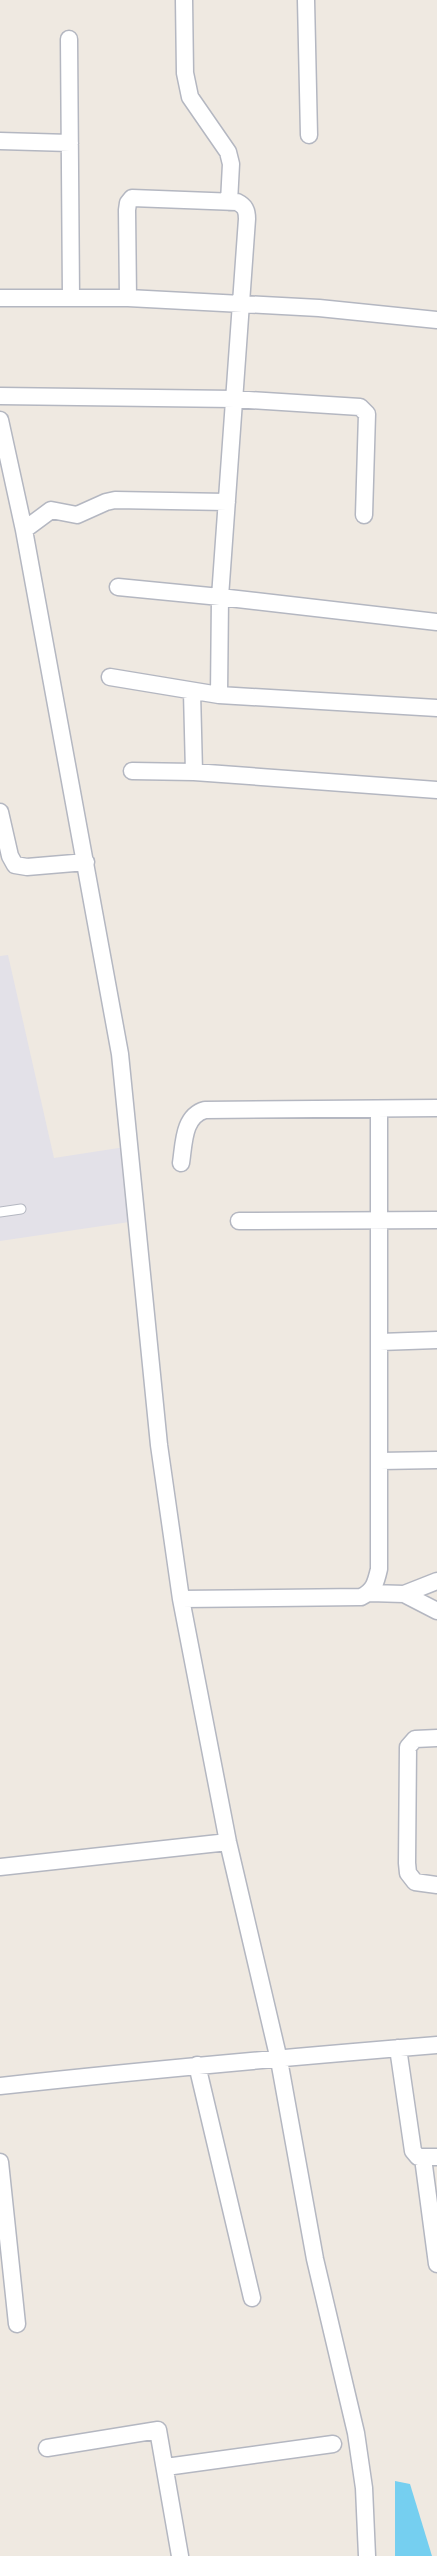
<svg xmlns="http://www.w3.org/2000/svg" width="437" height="2556" font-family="'PT Sans',sans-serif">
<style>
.industrial{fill:#e3e1e8}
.water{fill:#75cff0}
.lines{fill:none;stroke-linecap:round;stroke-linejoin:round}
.lane-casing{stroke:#b4b7c1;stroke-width:11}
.street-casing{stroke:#b4b7c1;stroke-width:19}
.lane{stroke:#fff;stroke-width:9}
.street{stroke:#fff;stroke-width:16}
</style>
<rect width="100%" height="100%" fill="#efe9e1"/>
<!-- industrial -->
<path class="industrial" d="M8 955 54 1158 125 1147 136 1221 0 1241V956Z"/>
<!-- water -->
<path class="water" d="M395 2481 410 2484 432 2556H395Z"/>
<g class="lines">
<defs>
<path id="lane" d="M0 1212 21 1209"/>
<path id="street" d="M184 0 185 73 190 97 228 152 231 164 229 202
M306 0 309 135
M69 39 71 298
M0 141 70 143
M0 298H128L319 308 437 320
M128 298 127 210 128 203 132 198 237 202C245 206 247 210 247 219L220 597 219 695
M0 396 234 399 360 407 367 414 364 515
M0 420 24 530 120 1054 159 1445 181 1599 228 1842 279 2060 315 2259 356 2433 364 2488 367 2556
M24 530 51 510 77 515 106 502 115 500 227 502
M118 587 220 597 437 622
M110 677 219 695 437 708
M192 692 194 772
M132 771 194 772 437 790
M0 812 10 856 15 865 27 867 86 862
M181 1163C184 1144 183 1116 205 1110L437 1108
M239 1221 437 1220
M380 1342 437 1340
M380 1461 437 1460
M370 1593 404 1594 437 1581
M404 1594 437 1611
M181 1599 361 1597C374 1591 376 1582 379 1569V1109
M437 1738 415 1739 408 1747 407 1863 408 1873 415 1882 437 1885
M0 1867 228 1842
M398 2048 413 2151 418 2157H437
M197 2065 252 2298
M0 2086C146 2070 291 2057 437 2045
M423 2158 437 2264
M0 2162 17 2324
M47 2448 158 2430 180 2556
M166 2467 333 2444"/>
</defs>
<!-- lane casing -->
<use href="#lane" class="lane-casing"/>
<!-- street casing -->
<use href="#street" class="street-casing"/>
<!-- lane -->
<use href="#lane" class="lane"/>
<!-- street -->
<use href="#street" class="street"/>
</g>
</svg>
